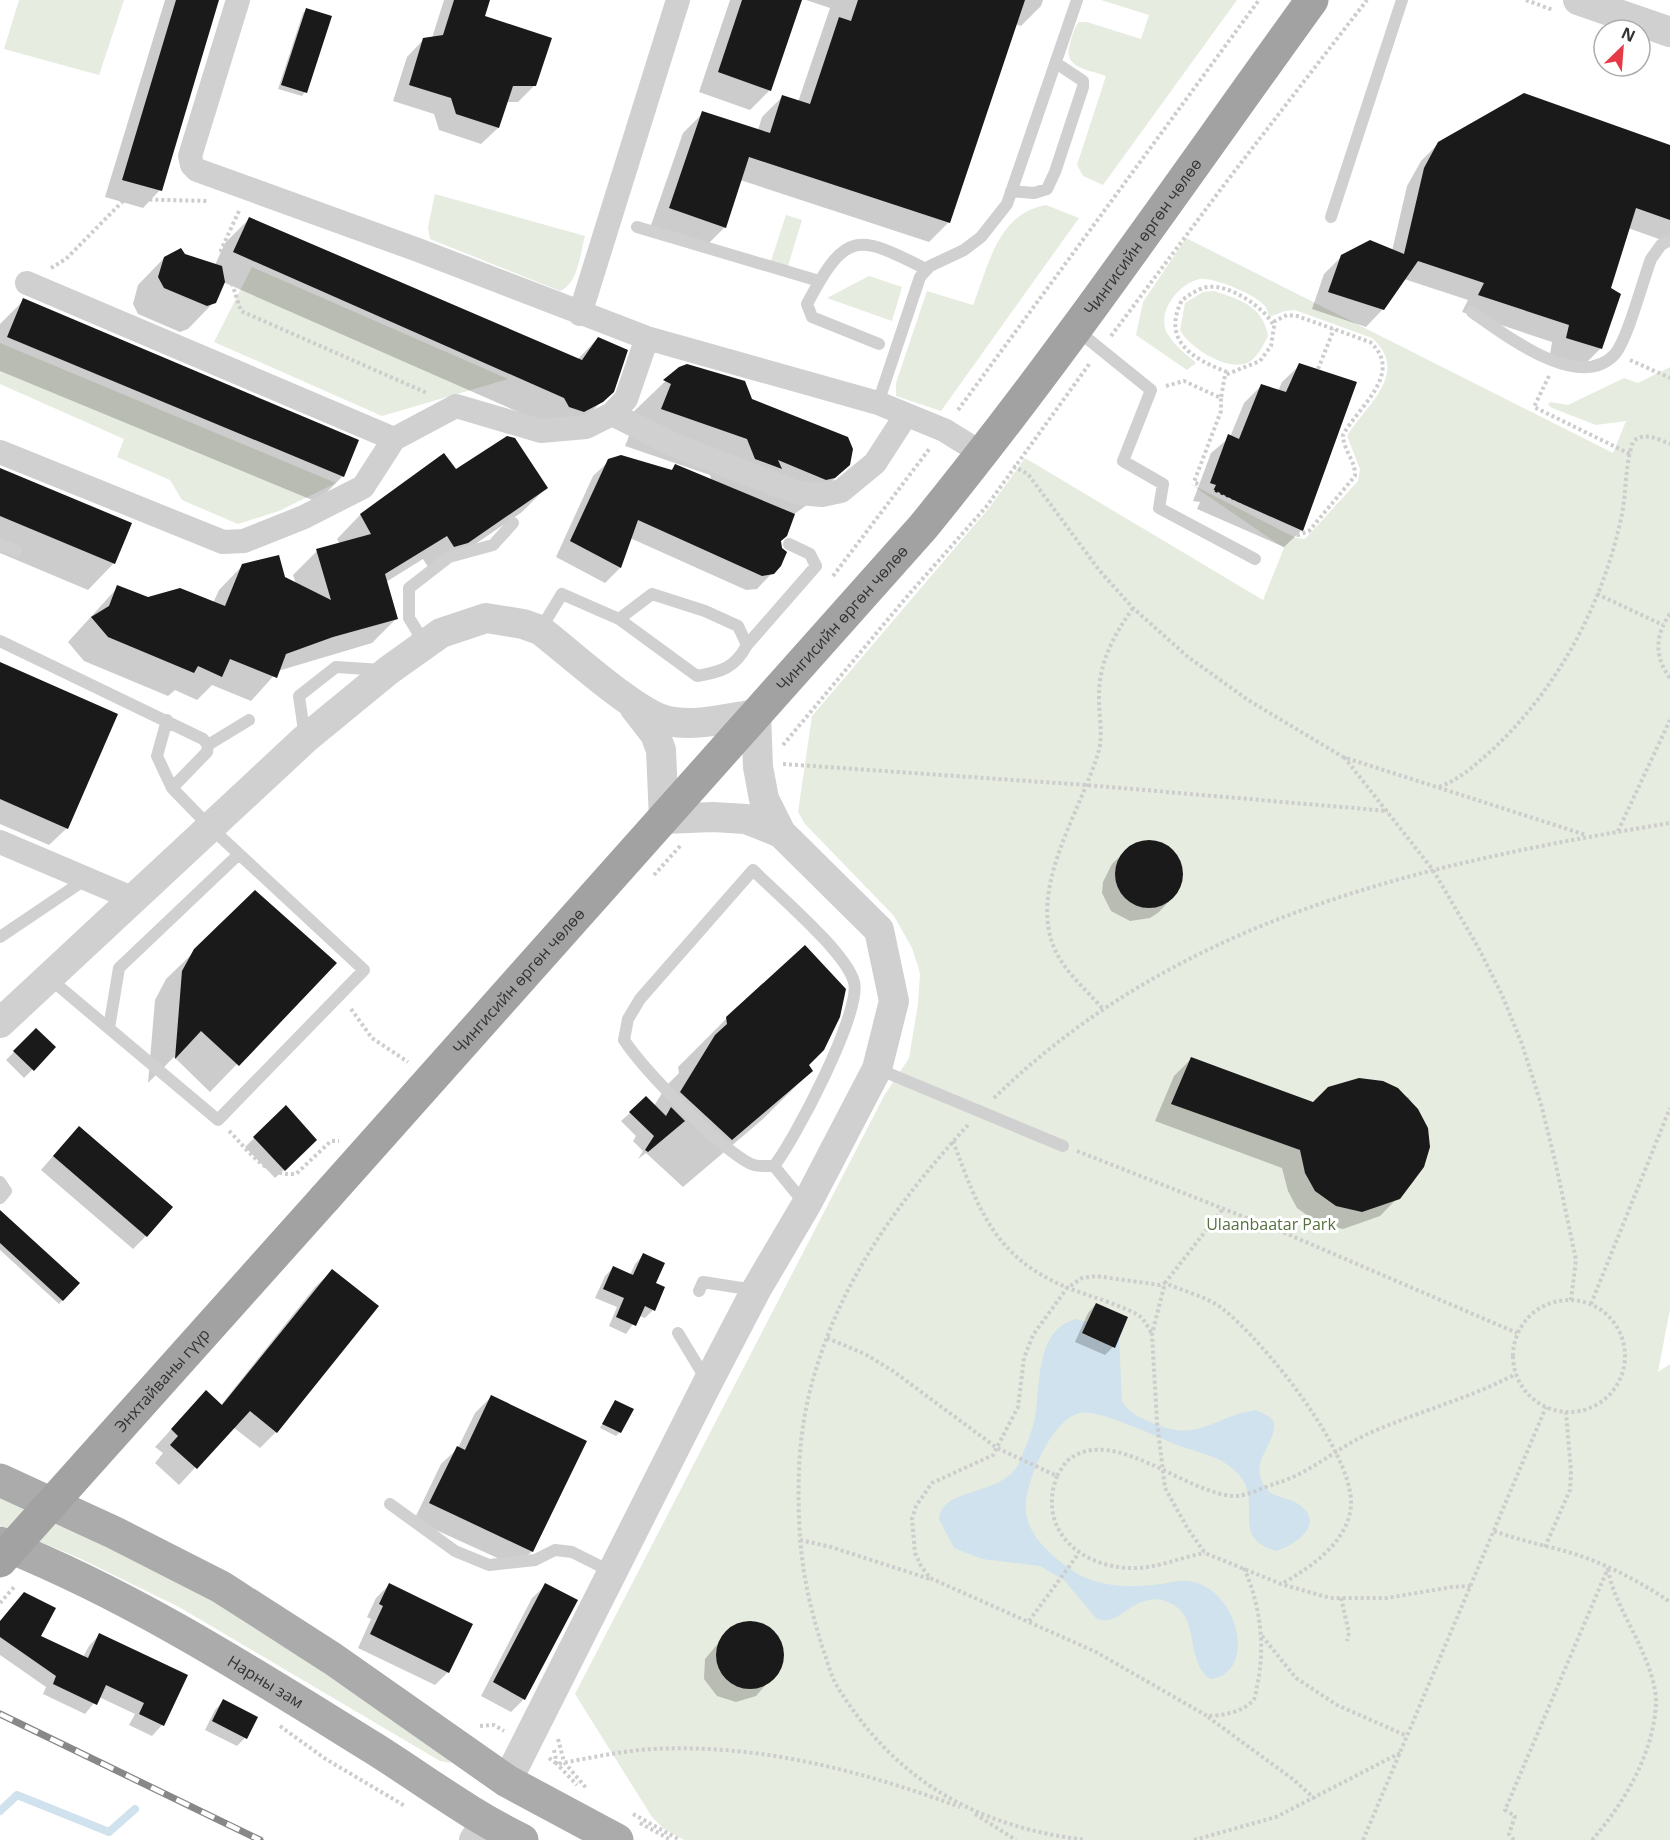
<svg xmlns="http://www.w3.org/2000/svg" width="1670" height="1840" font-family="'Open Sans',sans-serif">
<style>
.green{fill:#e6ecdf}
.water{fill:#cfe2ee}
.shadow{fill:#0003}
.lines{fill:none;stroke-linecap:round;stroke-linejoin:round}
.stream{stroke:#cfe2ee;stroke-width:8}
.building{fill:#1a1a1a}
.path{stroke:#cdcdcd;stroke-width:4;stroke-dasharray:3 3;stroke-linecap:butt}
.service{stroke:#d0d0d0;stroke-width:12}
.minor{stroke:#d0d0d0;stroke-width:24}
.tertiary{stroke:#d0d0d0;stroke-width:30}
.primary{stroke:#ababab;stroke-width:33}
.trunk{stroke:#a2a2a2;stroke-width:33}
.rail-casing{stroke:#888;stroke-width:7}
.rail{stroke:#fff;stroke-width:4.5;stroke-dasharray:14;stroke-linecap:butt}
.path-bridge{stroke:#cdcdcd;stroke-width:4;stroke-dasharray:3 3;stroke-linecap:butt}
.trunk-bridge{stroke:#a2a2a2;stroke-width:33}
.labels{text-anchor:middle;stroke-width:6;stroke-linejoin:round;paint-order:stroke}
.street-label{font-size:16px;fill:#333;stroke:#fff}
.park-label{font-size:16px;fill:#56703f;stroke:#fff}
</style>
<rect width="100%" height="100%" fill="#fff"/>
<!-- green -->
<path class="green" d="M19 0H124L99 75 4 49Z
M1101 0H1237L1103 185 1083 176 1077 165 1106 76C1088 69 1062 68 1070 44 1072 36 1074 28 1079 22H1087L1141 39 1149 15Z
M435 194 585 236C580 254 578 284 560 291L430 239 428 227Z
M1046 205 1079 218 941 411 896 396V383L927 291 973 305C989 265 997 214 1046 205Z
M786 215 802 220 788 266 771 261Z
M1186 238 1613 453 1626 421 1596 425 1552 408 1548 405 1550 402 1568 405 1624 378 1638 383 1670 367V1309L1658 1372 1670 1364V1840H684L663 1828 652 1817 575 1694 884 1096 909 1058 918 1004 920 974 918 966 912 948 894 916 805 824 798 812 812 716 989 508 1025 458 1263 600 1284 548 1189 483 1296 538 1305 539 1358 481 1360 469 1347 436C1366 405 1411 373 1372 338L1295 310 1285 311 1269 317C1268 313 1267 308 1264 305 1254 294 1213 277 1200 279 1179 283 1156 312 1167 333 1174 345 1186 354 1196 363L1187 370 1136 335 1143 302Z
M252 267 508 379 382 416 214 342Z
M869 276 902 287 892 321 827 298Z
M1214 291C1241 300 1263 306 1268 336 1264 344 1259 354 1252 360 1233 376 1189 348 1180 330L1185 303 1203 292Z
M0 343 336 483 279 511 238 524 182 500 170 480 117 457 124 439 0 384Z
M0 1497 91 1537 227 1607 444 1755 451 1763 440 1761 179 1607 79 1558 0 1525Z"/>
<!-- water -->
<path class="water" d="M1076 1319 1087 1322 1082 1334 1114 1347 1119 1338 1122 1401C1128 1412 1137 1416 1148 1421 1199 1445 1210 1417 1256 1410L1270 1417 1274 1422C1276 1442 1256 1456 1260 1475 1261 1480 1264 1487 1268 1491 1276 1498 1289 1498 1298 1504 1327 1523 1296 1545 1276 1551 1229 1537 1263 1504 1240 1476 1223 1455 1197 1453 1174 1444 1149 1433 1123 1421 1096 1414 1088 1413 1082 1411 1074 1415 1049 1426 1023 1486 1026 1513 1030 1538 1051 1555 1070 1569 1097 1588 1131 1588 1162 1584 1173 1582 1183 1579 1194 1582 1241 1594 1256 1675 1210 1679 1185 1661 1200 1621 1174 1605 1137 1583 1120 1631 1096 1618L1064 1580 1040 1566 982 1559 954 1548 939 1519C943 1485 1004 1498 1020 1461 1025 1448 1032 1432 1035 1418 1041 1384 1035 1330 1076 1319Z"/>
<!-- shadow -->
<path class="shadow" d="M165 0H217L160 190 143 208 105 197Z
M444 0H489L483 17 535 85 518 102H506L498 128 481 144 439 130 434 114 393 101 407 57 424 39 432 38Z
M730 0H800L770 90 750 110 699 92Z
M806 0H1043L1041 6 1021 26 1015 24 949 222 929 242 740 180 725 227 705 247 650 228 683 133 703 113 758 130 762 117 782 97 798 102 830 8Z
M307 9 330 17 305 92 302 96 278 89 303 13Z
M1439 143 1670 147V243L1628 228 1609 289 1619 295 1600 349 1583 366 1550 355 1552 342 1462 312 1468 300 1404 279 1383 309 1366 327 1312 309 1324 274 1342 256 1392 251 1407 186 1421 161Z
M249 219 578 359 598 338 602 401 578 426 541 422 223 282 214 302 188 329 180 332 138 314 133 304 138 285 164 258 184 255 215 265 225 243Z
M24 300 343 476 317 502 0 371V324Z
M1300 365 1302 530 1284 547 1197 509 1200 502 1193 501 1211 453 1230 437 1244 403 1262 385 1278 391 1282 382Z
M679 368 750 400 849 464 811 502 793 515 780 541V549L772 573 757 589 746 590 630 538 620 568 605 583 556 557 593 476 609 461 670 471 675 466 712 482 710 475 625 446 635 421 627 418Z
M0 470 114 563 88 590 0 553Z
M456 471 546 488 522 512 442 567 430 570 423 559 386 582 396 619 372 643 278 671 251 701 212 685 197 700 175 690 168 696 84 661 68 642 118 587 148 599 213 603 219 590 243 565 296 584 293 575 317 551 340 544 337 539 360 515Z
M0 664 67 828 49 845 0 824Z
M1155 842 1165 845 1179 860 1182 880 1172 898 1159 912 1150 918 1130 921 1111 911 1102 893 1103 882 1112 864 1126 850 1135 844Z
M195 951 334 963 210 1092 174 1057 148 1083 155 1000 166 979Z
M727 1018 807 1065 811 1071 763 1119 683 1187 646 1153 638 1159 643 1151 633 1141 636 1136 621 1121 630 1113 654 1106 667 1085 679 1073 678 1067Z
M36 1030 54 1048 24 1078 6 1060Z
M1192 1058 1313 1104 1382 1082 1409 1098 1426 1128 1427 1156 1413 1182 1380 1216 1343 1229 1318 1223 1297 1208 1288 1191 1282 1168 1155 1121 1174 1076Z
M286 1107 307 1148 275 1178 245 1147Z
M66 1141 146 1236 133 1249 41 1170Z
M0 1213 78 1284 59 1304 0 1250Z
M643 1255 654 1283 653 1310 645 1318 639 1316 626 1334 609 1326 617 1307 595 1298 605 1276 613 1268 630 1275 635 1264Z
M332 1271 276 1432 260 1448 233 1427 179 1485 155 1463 163 1453 155 1447 190 1409 221 1405 315 1287Z
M1096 1304 1113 1347 1105 1355 1075 1342 1088 1313Z
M491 1397 533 1550 517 1567 414 1520 441 1464 458 1448 475 1413Z
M615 1402 620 1432 616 1436 600 1428Z
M389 1585 448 1672 435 1685 358 1648 371 1619 367 1617 376 1598Z
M546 1585 524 1699 511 1712 481 1696 532 1598Z
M0 1621 83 1657 89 1646 99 1635 162 1725 152 1736 129 1725 135 1714 99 1697 85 1714 43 1694 46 1687 0 1655Z
M740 1624H760L777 1636 782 1645V1666L756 1696 736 1702 717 1696 704 1679 705 1659 731 1628Z
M223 1701 245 1738 237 1746 205 1730 215 1710Z"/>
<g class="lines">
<!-- stream -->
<path class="stream" d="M0 1811 17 1795 109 1832 135 1809"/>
</g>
<!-- building -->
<path class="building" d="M176 0H219L162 191 122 180Z
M454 0H490L485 16 552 38 536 86H513L499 128 456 114 451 98 409 85 423 38 443 35Z
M742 0H802L771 91 718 72Z
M858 0H1025L950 223 749 157 726 228 669 208 702 111 770 133 782 95 810 104 839 17 851 21Z
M306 8 332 16 307 93 281 85Z
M1524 93 1670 145V220L1636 208 1611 288 1621 294 1602 349 1566 338 1569 325 1478 295 1484 283 1418 261 1384 310 1328 292 1341 255 1370 240 1404 254 1424 168 1438 142Z
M249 217 582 360 598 337 628 350 614 392 603 402 584 412 569 407 564 398 233 252Z
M181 248 185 254 222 266 225 282 216 303 207 306 164 288 158 277 164 257Z
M23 298 359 440 344 477 7 337Z
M1299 363 1357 382 1303 531 1213 491 1216 485 1210 483 1228 434 1239 439 1261 384 1286 392Z
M687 364 745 381 752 399 848 437 853 449 850 465 835 478 826 480 778 460 782 469 755 459 747 439 661 409 671 384 663 380 679 367Z
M507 436 515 438 548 488 468 543 454 547 447 536 385 574 398 619 333 637 286 654 277 678 230 659 222 677 198 666 194 673 108 637 91 617 109 606 117 585 148 597 180 588 225 606 242 564 279 555 285 577 331 600 316 549 371 534 360 514 444 453 456 469Z
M621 455 672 470 675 464 795 514 787 536 781 541 782 548 787 552 781 566 774 574 762 576 638 520 621 568 570 541 608 459Z
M0 468 132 523 115 564 0 516Z
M0 662 118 714 68 829 0 799Z
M1115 874a34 34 0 1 1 68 0a34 34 0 1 1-68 0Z
M255 890 337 963 239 1066 201 1031 175 1059 182 971 194 949Z
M805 945 846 989 840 1017 824 1050 809 1065 813 1071 732 1140 680 1092 715 1035 727 1024 726 1017Z
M36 1028 56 1047 34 1071 13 1051Z
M1191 1057 1313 1102 1328 1087 1359 1078 1383 1081 1398 1088 1418 1109 1428 1128 1430 1147 1424 1167 1400 1199 1362 1212 1336 1206 1315 1191 1305 1173 1300 1150 1171 1104Z
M646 1096 666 1116 671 1107 685 1121 648 1152 645 1150 654 1136 629 1112Z
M286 1105 317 1140 285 1171 253 1137Z
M79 1126 173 1207 147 1237 53 1156Z
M0 1210 80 1283 63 1301 0 1243Z
M643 1253 665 1263 656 1283 665 1287 655 1311 645 1306 636 1326 616 1317 624 1298 603 1289 613 1266 633 1275Z
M332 1269 379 1306 277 1433 250 1411 197 1469 170 1445 178 1436 171 1429 206 1390 222 1405Z
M1096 1303 1128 1317 1115 1348 1082 1333Z
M491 1395 587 1441 533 1552 429 1503 457 1446 465 1450Z
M615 1400 634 1409 621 1433 602 1424Z
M389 1583 473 1624 449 1673 370 1634 383 1606 379 1604Z
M545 1583 578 1600 525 1700 493 1682Z
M24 1592 56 1608 41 1636 88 1658 99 1633 188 1675 164 1726 139 1714 144 1703 106 1685 97 1705 53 1684 56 1676 0 1637V1621Z
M716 1655a34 34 0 1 1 68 0a34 34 0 1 1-68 0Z
M223 1699 258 1717 247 1739 212 1721Z"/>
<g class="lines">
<!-- path -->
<path class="path" d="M1526 0 1553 10
M239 211 221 250 241 311 427 393
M51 268 66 259 125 199 208 201
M1111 336 1230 177 1367 0
M1630 360 1670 378
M1318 369 1334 329
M1227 372C1193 359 1161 341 1182 300 1189 295 1199 288 1208 287 1229 284 1262 306 1273 324
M1549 376 1534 407 1630 454
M1166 386 1184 381 1221 398V411L1194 482 1298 535 1309 531 1355 476C1356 461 1343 450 1343 435 1358 407 1405 373 1370 342L1297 316 1287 315 1275 321 1271 346 1260 361 1225 375 1221 398
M958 410 1259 0
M1013 466 1028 474 1099 570 1133 608 1188 657 1248 700 1343 757 1586 835
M833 576 930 448
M1597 594 1663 625
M1670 614C1655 635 1654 657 1670 678
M783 745 910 593 986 507 1090 363
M1344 757 1433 870 1478 947 1502 995 1522 1044 1541 1104 1556 1165 1576 1260 1571 1300
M783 764 1086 785 1388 811
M1439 787C1460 779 1474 766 1491 751 1555 692 1601 608 1620 523 1627 497 1624 467 1633 442 1643 431 1658 439 1670 444
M1618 831 1670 720
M654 875 681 845
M1102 1008C1088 992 1071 977 1060 959 1021 896 1082 811 1099 750 1103 734 1099 716 1099 700 1098 664 1113 636 1133 608
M351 1009 372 1038 408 1062
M994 1098C1181 916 1422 864 1670 823
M968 1125C903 1196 846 1272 817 1366 801 1415 797 1464 799 1516 800 1564 809 1606 824 1652 828 1663 831 1676 837 1686 895 1781 977 1827 1086 1840
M229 1131C251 1153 264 1176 296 1174L331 1141H339
M953 1141C978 1208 994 1257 1066 1287 1082 1294 1132 1308 1142 1318 1146 1323 1149 1329 1152 1334
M1077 1151 1285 1233 1517 1333
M1222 1210 1165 1283 1152 1334 1157 1422 1165 1488 1188 1529 1205 1553 1281 1584 1330 1598H1387L1452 1587 1471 1586
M1513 1356a56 56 0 1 1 112 0a56 56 0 1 1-112 0Z
M1591 1304 1670 1108
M827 1338 865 1354 893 1371 997 1448 1057 1476C1061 1470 1065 1461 1071 1458 1115 1427 1184 1492 1233 1496 1245 1497 1264 1487 1277 1483 1311 1473 1339 1446 1372 1432 1420 1411 1470 1398 1516 1374
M1057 1476C1036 1531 1083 1570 1137 1568 1160 1567 1182 1557 1205 1553
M1494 1531C1516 1539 1538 1544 1561 1550 1599 1560 1638 1580 1670 1602
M800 1540 831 1547 930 1579
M1545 1547 1570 1490 1571 1471 1566 1412
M1244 1568C1260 1604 1266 1647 1257 1686 1256 1690 1256 1696 1254 1699 1245 1712 1221 1716 1207 1716L1096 1652 930 1578 921 1566 915 1553 912 1519 916 1506 932 1483 993 1455 1018 1407 1024 1358 1033 1335 1067 1288 1082 1278 1096 1276 1160 1285 1165 1283C1183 1291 1208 1297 1223 1309 1265 1343 1352 1450 1351 1504 1350 1541 1309 1569 1281 1584
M1341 1598 1349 1633 1347 1641
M1029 1621 1079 1553
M1262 1636 1296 1678 1337 1705 1407 1736
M1208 1717 1294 1780 1315 1799
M280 1726 324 1758 405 1806
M480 1726 494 1725 504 1731
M558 1739 564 1762 587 1789
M554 1750 557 1764 577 1785
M549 1758 557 1764C584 1759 612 1753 639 1750 749 1741 857 1769 960 1807
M633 1814 680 1840
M975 1814 1016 1840
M640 1823 671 1840
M1194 1840 1276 1817 1400 1753
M1363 1840 1546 1407
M1514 1840 1509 1834 1515 1816 1505 1810 1608 1568
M1592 1840C1624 1804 1655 1751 1656 1701 1656 1686 1649 1667 1643 1653 1631 1624 1613 1599 1608 1569"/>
<!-- service -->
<path class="service" d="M1011 191 1034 193 1047 189 1055 172 1083 87V81L1056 63
M1331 217 1402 0
M637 227 819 281
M1472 312C1503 333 1579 394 1615 354 1628 338 1643 280 1651 259L1661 245 1670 240
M1078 331 1151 390 1123 461 1163 484 1159 508 1255 559
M879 344 812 317 807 304C846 230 857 234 926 269
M878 403 920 277 930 266 964 250 981 237 1007 204 1077 0
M0 544 16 551
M540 630 562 594 619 619 697 676C721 672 735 668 747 645L738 626 705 611 652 594 619 619
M0 641 203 739 208 745 207 752 172 788 211 828 364 970 218 1120 49 978
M747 645 816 566 810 554 789 544
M420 647 417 631 409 618V588L449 557 493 545 513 523
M167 720 157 756 172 788
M305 738 299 696 336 667 382 670
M208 745 249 720
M753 870C777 894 846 952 854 982 862 1012 794 1141 774 1166 766 1166 757 1167 751 1164 720 1149 644 1070 624 1040L628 1019 640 999Z
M0 937 86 879
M109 1028 119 968 239 854
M878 1069 1063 1146
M774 1166 805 1204
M0 1182 6 1191 0 1198
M699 1291 703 1282 754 1290
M678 1333 707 1381
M390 1504 455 1551 489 1565 535 1560 555 1550 572 1552 612 1572"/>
<!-- minor -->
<path class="minor" d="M238 0 190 156 192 165 197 170 418 250 647 338 878 403 944 430 983 454
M27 283 394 439
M580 314 678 0
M612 414 674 445 798 493 822 495 841 491 875 463 906 415
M0 452 223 542 244 541 304 517 363 487 394 439 456 406 541 431 586 427 612 414 626 399 647 338
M0 842 134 899"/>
<!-- tertiary -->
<path class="tertiary" d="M1578 0 1670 32
M634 707 655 734 661 750 664 819 713 817 746 819 781 833
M0 1023 305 739 389 670 441 633 486 618 523 624 540 630C569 652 637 715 668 721 696 727 728 718 756 714L758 767 764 799 781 833 879 930 894 1001 877 1069 806 1205 756 1290 708 1382 507 1781
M474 1840 486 1822"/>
<!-- primary -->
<g class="primary">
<path d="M0 1480 115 1533 221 1587 333 1659 507 1781 617 1840"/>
<path id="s1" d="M0 1543C133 1596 254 1674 375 1749 424 1780 470 1815 522 1840"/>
</g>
<!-- trunk -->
<path class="trunk" id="s2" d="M325 1198 923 527C1061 358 1184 177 1312 0"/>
<defs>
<path id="rail" d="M0 1714 260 1840"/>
</defs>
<!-- rail casing -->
<use href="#rail" class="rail-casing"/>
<!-- rail -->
<use href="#rail" class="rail"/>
<!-- path-bridge -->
<path class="path-bridge" d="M0 1603 15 1586"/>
<!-- trunk-bridge -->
<path class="trunk-bridge" id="s3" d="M0 1561 325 1198"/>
</g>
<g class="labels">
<!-- street labels -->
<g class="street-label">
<text dy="6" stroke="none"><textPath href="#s2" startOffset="1263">Чингисийн өргөн чөлөө</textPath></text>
<text dy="6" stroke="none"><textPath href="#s2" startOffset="777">Чингисийн өргөн чөлөө</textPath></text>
<text dy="6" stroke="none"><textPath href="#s2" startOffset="291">Чингисийн өргөн чөлөө</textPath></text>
<text dy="6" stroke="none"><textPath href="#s3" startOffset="243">Энхтайваны гүүр</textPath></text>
<text dy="6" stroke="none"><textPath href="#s1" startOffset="300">Нарны зам</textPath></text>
</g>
<!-- park labels -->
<g class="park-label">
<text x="1271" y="1230">Ulaanbaatar Park</text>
</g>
</g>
<!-- north arrow -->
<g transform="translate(1622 48) rotate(25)"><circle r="28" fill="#ffffff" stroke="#adadad" stroke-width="1.5"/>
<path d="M0-4.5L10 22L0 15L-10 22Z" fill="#e63946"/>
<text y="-9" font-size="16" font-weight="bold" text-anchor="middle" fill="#333333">N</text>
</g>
</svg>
